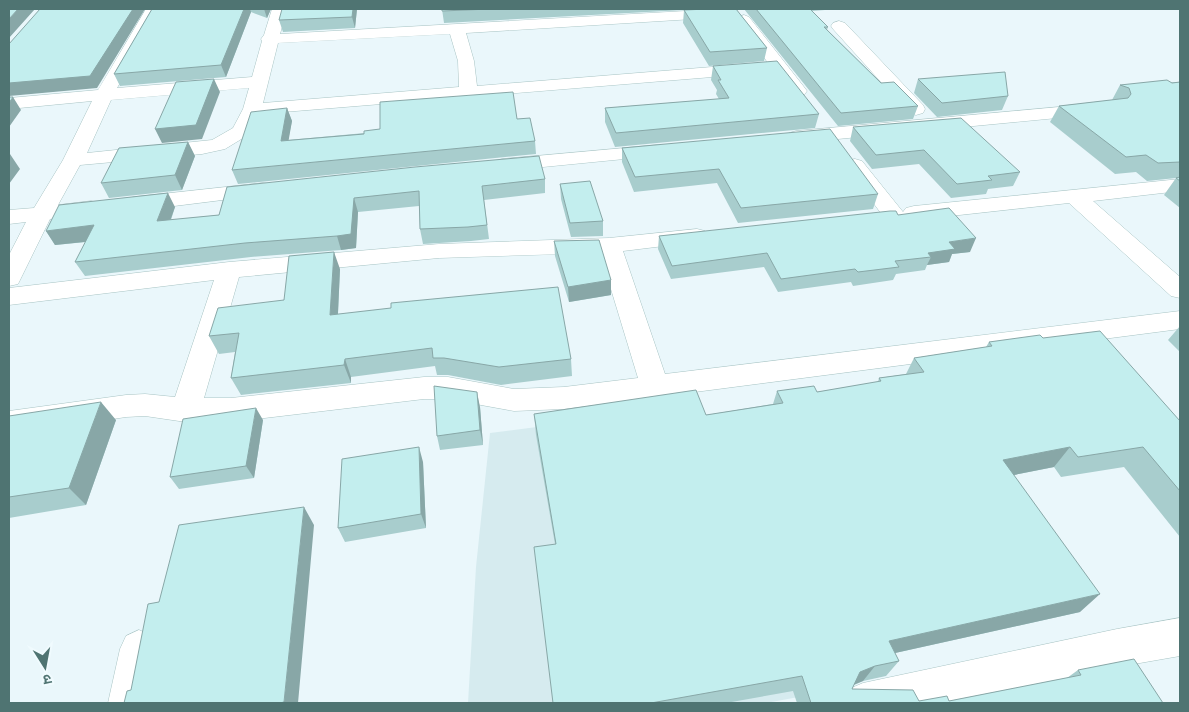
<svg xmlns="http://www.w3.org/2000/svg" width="1189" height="712" font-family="'Asap Condensed','Noto Sans Devanagari',sans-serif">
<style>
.residential{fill:#d6ebef}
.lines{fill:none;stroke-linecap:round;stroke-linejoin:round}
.minor-casing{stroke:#a8c4c4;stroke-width:1}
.minor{fill:#fff;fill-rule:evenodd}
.wall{fill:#a8cdcd}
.shaded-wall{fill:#88a7a7}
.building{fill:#c3eeee;stroke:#88a7a7}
</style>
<rect width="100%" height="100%" fill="#eaf7fb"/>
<!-- residential -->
<path class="residential" d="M699 406 804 696 766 703H468L476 567 490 433Z"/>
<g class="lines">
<defs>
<path id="minor" d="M146 9H161L117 88 252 77 262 41 261 39 264 35 272 9H287L280 34 721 9 726 11 729 14 726 17 466 33 474 61 477 86 749 64 755 65 758 69 755 73 749 74 259 114 248 135 225 149 202 154 80 165 58 205 91 201 99 203 102 208 99 213 50 219 21 278 18 284 9 286V255L26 222 9 224V210L34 208 63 160 92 101 9 109V98L98 90ZM450 34 458 61 459 87 263 103 278 43ZM249 88 243 109 233 128 212 140 87 153 111 100Z
M744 15 749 17 804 87 807 91 804 95 798 96 792 95 736 20 739 17Z
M839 21 845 23 923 105 925 109 923 113 916 115 909 113 833 29 831 26 833 23Z
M1092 104 1099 106 1101 110 1099 114 796 143 789 141 786 137 789 133 796 131Z
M658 145 665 147 668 151 665 155 502 171 495 169 492 165 495 161 502 159Z
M855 159 862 161 903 212 906 208 914 206 1180 179V191L1093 201 1180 277V298L1171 296 1069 203 914 220 905 216 902 220 894 222 886 220 845 165 848 161Z
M263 183 271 184 274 189 271 194 134 211 126 209 123 204 126 199 134 197Z
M697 229 705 231 709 236 705 241 623 251 665 374 1180 311V329L564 409 514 411 448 399H424L231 422H186L145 416 126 417 9 435V411L126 395 145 394 175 397 214 280 9 305V288L229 262 439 244 609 238ZM600 253 638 378 564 387 514 389 448 377H424L231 398H204L239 277 439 258Z
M1180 618V656L1117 667 952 703H843L849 689 863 683 1117 629Z
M139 630 152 636 158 649 148 703H108L120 649 126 636Z"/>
</defs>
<!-- minor casing -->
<use href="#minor" class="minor-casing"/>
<!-- minor -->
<use href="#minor" class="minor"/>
</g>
<!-- wall -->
<path class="wall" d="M152 9H271L267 18 251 12 226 77 120 86 114 74Z
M357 9 355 28 283 32 279 20Z
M384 9H401L384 10Z
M442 9H736L767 48 764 61 709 66 683 23 684 10 444 23Z
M744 9H838L812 11 828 27 827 30 881 83 918 106 913 119 838 126Z
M713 66 819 114 815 128 615 147 605 122V108L719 99 716 94 717 90 711 80Z
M918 79 1008 96 1002 110 937 117 914 93Z
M1180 82V208L1164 195 1176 178 1147 181 1136 172 1115 174 1050 122 1059 106 1112 100 1120 85Z
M287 108 292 121 288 140 517 119 535 141 536 154 238 184 232 170Z
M853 127 1020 172 1013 186 988 189 986 194 951 198 919 164 872 169 850 141Z
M188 142 195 156 182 190 109 198 101 183Z
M622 148 878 194 873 209 738 223 717 183 634 192 622 162Z
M545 179V193L484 200 489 239 471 241 423 244 420 229 419 206 358 212 356 248 341 250 251 257 85 276 75 262 86 242 55 245 46 231 175 207 171 220 219 215 227 187Z
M560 184 603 221V236L571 237 561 199Z
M898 215 970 252 952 254 949 262 927 265 925 270 896 274 893 280 853 286 851 282 778 292 764 267 671 279 658 249 659 236Z
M554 241 611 280V295L569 302 555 256Z
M340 269 338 314 571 359 572 376 501 385 448 375H437L435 366 351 377V383L241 395 231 378 235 352 219 354 209 336 284 300Z
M1180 326V352L1168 340Z
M1043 338 1180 421V537L1124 467 1061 477 1054 467 1014 475 1080 612 895 653 899 661 886 676 863 681 854 685 852 689 919 701H949L1067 678 1078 670 1163 703H797L793 691 726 703H553L555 544 536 435 534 414 706 415 773 404 777 391 817 392 878 382 879 378 906 374 914 358 986 347 989 342Z
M480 407 483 445 440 450 437 436Z
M9 416 116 420 86 505 9 518Z
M263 420 254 478 179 489 170 477Z
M423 462 426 528 345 542 338 528Z"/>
<!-- shaded-wall -->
<path class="shaded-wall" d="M18 9H35L9 38V19Z
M133 9H145L97 88 9 96V83Z
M244 9H250L251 12 226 77 221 65Z
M264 9H271L267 18Z
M353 9H357L355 28 352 17Z
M214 79 220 92 202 139 162 143 155 129Z
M13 97 21 110 9 127V103Z
M287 108 292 121 286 155 281 141Z
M188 142 195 156 182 190 175 175Z
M10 154 20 169 9 184V156Z
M168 193 175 207 165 235 157 221Z
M354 198 358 212 356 248 341 250 337 236Z
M94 225 103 240 55 245 46 231Z
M976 238 970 252 952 254 949 262 927 265 931 257 928 253 949 242Z
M334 252 340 269 337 333 330 315Z
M611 280V295L569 302 568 287Z
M345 359 351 377V383L344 365Z
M477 392 480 407 483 445 480 430Z
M101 402 116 420 86 505 69 488Z
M256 408 263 420 254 478 246 466Z
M419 447 423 462 426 528 421 514Z
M1070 447 1054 467 989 480 1003 460Z
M304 507 314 525 298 703H285L284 702Z
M1100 594 1080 612 877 657 889 641Z
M875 666 863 681 848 687 860 672Z"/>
<!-- building -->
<path class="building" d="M9 9H18L9 19Z
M40 9H133L90 76 9 83V44Z
M152 9H244L221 65 114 74Z
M282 9H353L352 17 279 20Z
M442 9H490L442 11Z
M708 9H736L767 48 710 52 684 10Z
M756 9H810L828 27H824L881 83 894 82 918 106 841 113Z
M777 61 819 114 616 133 605 108 729 98 718 80H721L713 66Z
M1005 72 1008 96 942 103 918 79Z
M214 79 196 125 155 129 176 82Z
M1167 80 1172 83 1180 82V162L1158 163 1146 155 1126 157 1059 106 1128 98 1131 94 1129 88 1120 85Z
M513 92 517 119 530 118 535 141 232 170 251 112 287 108 281 141 364 134V131L380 129V102Z
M9 97H13L9 103Z
M961 118 1020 172 988 176 992 180 957 184 924 150 876 155 853 127Z
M830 129 878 194 741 208 719 169 635 177 622 148Z
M188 142 175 175 101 183 119 148Z
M539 156 545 179 482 186 487 225 468 227 420 229 419 191 354 198 351 234 337 236 245 243 75 262 94 225 46 231 59 205 168 193 157 221 219 215 227 187 415 167Z
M1180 177V181L1176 178Z
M590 181 603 221 570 223 560 184Z
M949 208 976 238 949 242 955 249 928 253 931 257 895 261 899 267 858 272 855 269 781 279 767 253 672 266 659 236 890 211H896L898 215Z
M599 240 611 280 568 287 554 241Z
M334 252 330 315 391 308V303L558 287 571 359 499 367 444 358H433L432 348 345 359 344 365 231 378 239 333 209 336 218 308 284 300 289 256Z
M1100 331 1180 421V491L1143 447 1078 457 1070 447 1003 460 1100 594 889 641 899 661 875 666 860 672 852 689 913 690 919 701 947 696 949 701 1081 675 1078 670 1134 659 1163 703H811L802 676 651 703H553L534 547 556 544 534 414 696 390 706 415 783 403 777 391 814 386 817 392 881 381 879 378 924 372 914 358 992 346 989 342 1040 335 1043 338Z
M434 386 477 392 480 430 437 436Z
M101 402 69 488 9 497V416Z
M256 408 246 466 170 477 183 419Z
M419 447 421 514 338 528 342 459Z
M304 507 284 702 280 703H124L127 691 131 690 148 604 159 602 179 525Z"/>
<!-- border -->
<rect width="1189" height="712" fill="none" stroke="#4f7472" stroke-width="20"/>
<!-- north arrow -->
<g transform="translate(45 667) rotate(169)" stroke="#f0fbfe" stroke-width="4" paint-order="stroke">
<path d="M0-4L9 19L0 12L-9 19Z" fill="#4f7472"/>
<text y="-8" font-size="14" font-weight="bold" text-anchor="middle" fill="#4f7472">उ</text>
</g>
</svg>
